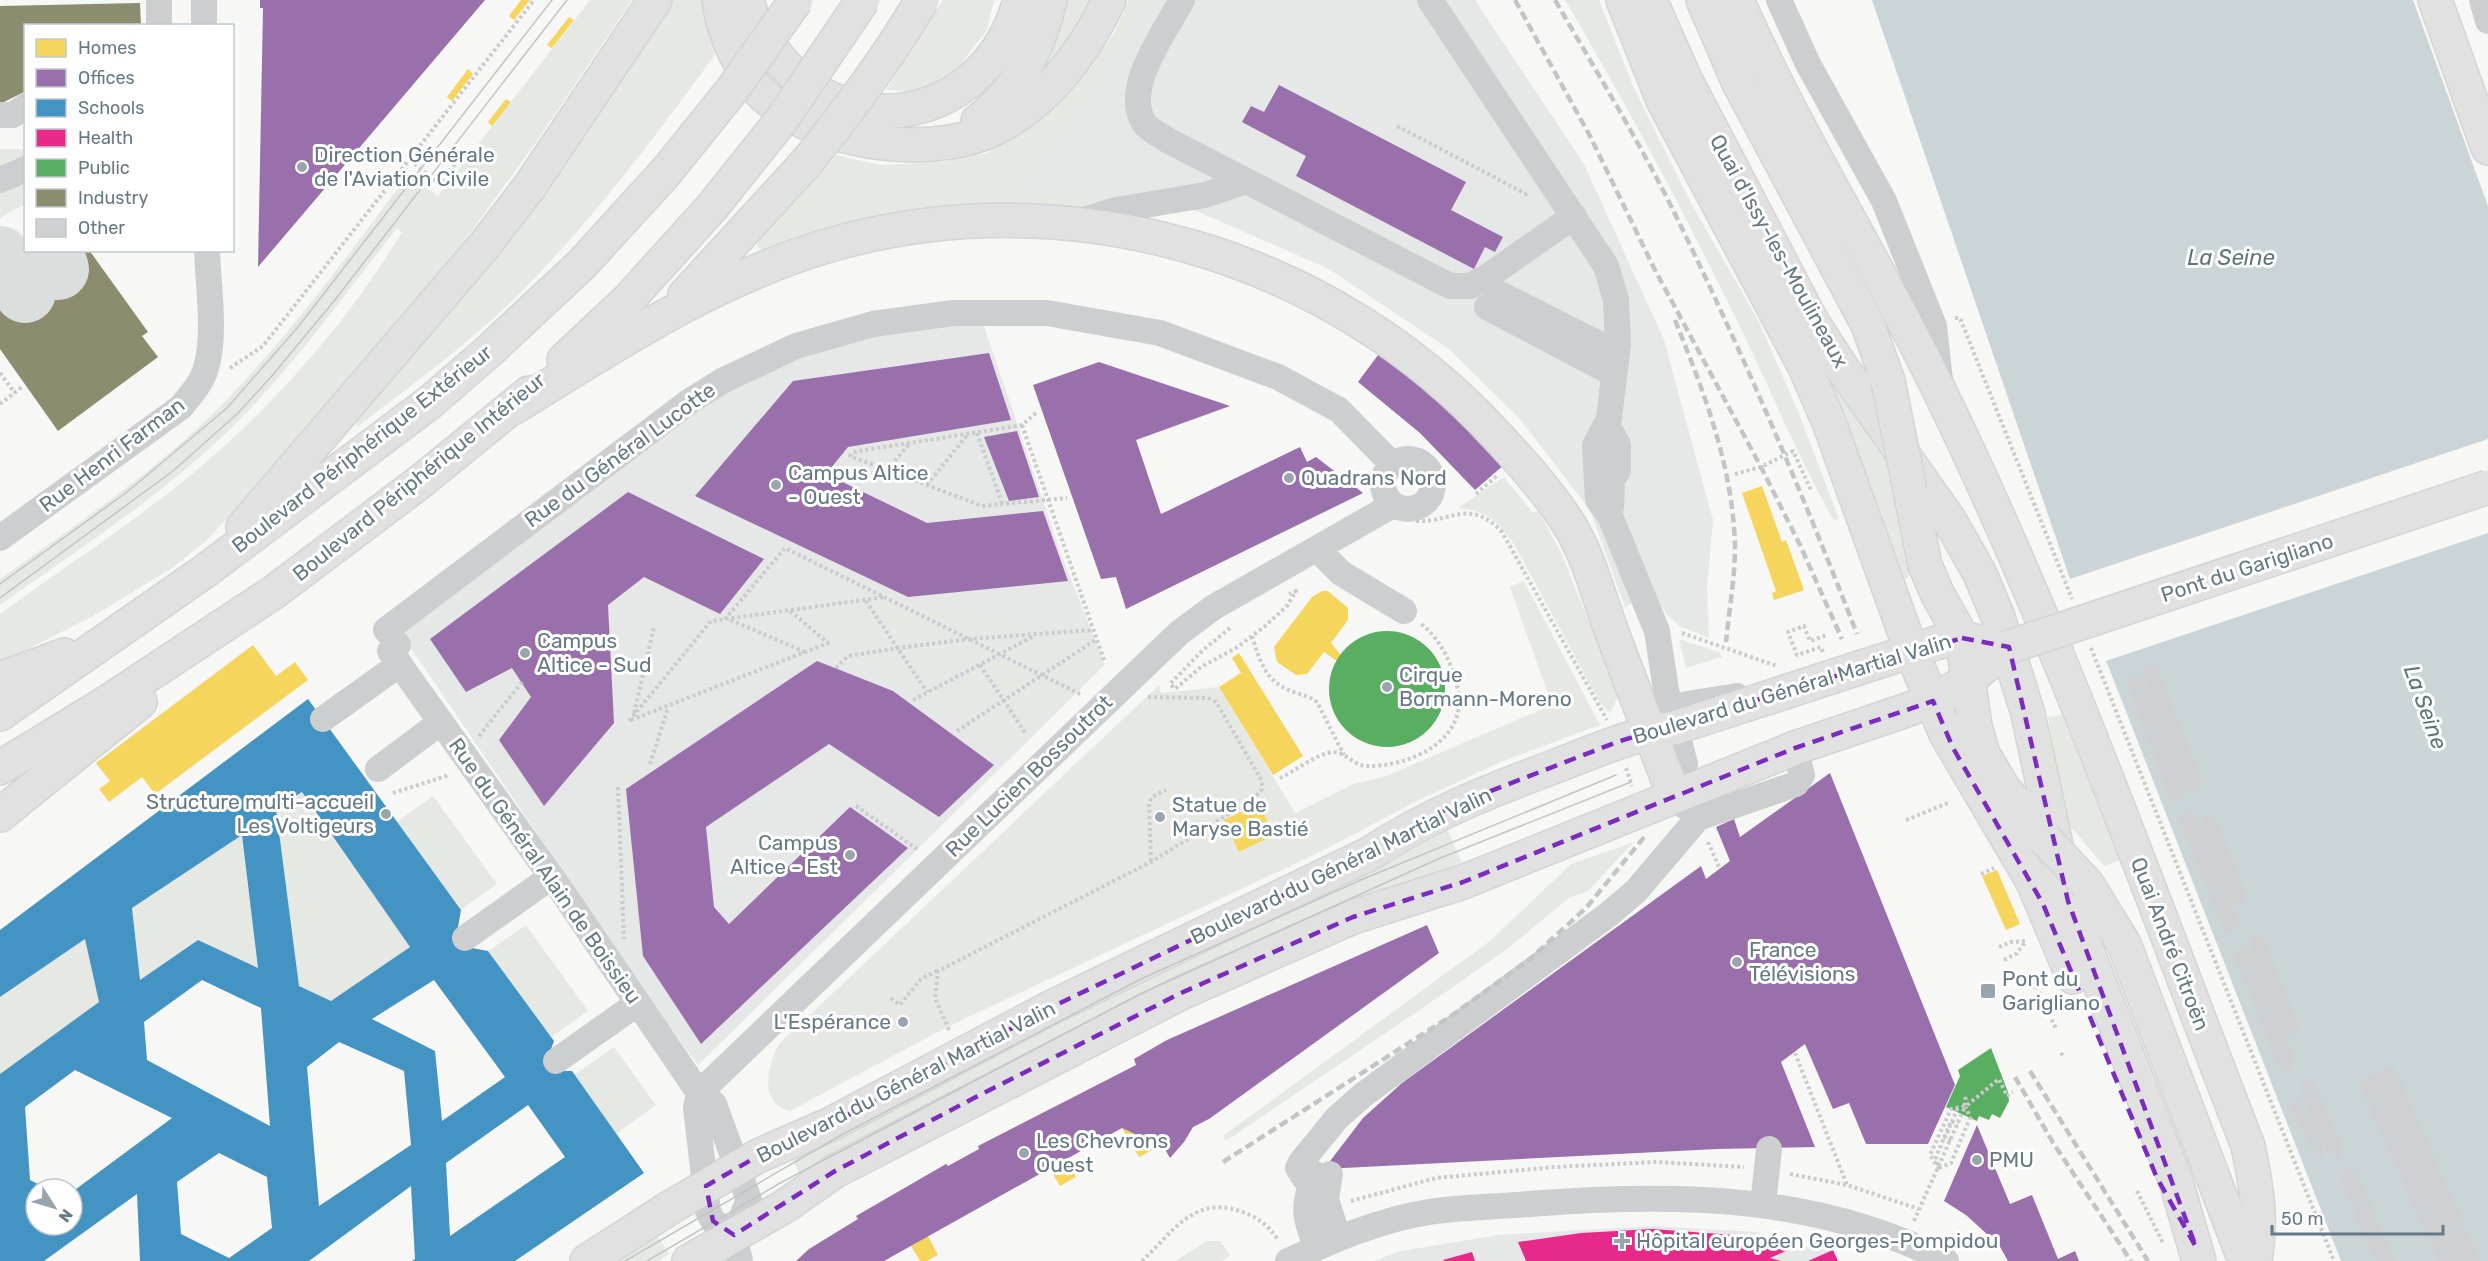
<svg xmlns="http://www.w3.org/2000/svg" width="2488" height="1261" font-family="Rubik,sans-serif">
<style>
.built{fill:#e6e7e7}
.green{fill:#e6e9e3}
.water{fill:#cbd4d6}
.pier{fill:#f7f7f6}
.homes{fill:#f6d55c}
.offices{fill:#9970ab}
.schools{fill:#4393c3;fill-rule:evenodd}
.health{fill:#e7298a}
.public{fill:#5aae61}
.industry{fill:#8c8c6e}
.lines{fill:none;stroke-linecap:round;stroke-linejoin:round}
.taxiway{stroke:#dcdede;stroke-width:62}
.building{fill:#ced0d1}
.major-casing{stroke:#d4d5d5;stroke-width:36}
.highway-casing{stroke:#d3d4d4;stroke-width:36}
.path{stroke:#cacbcc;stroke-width:4;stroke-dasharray:3 3;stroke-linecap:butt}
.minor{stroke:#cdcecf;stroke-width:26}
.major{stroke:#e1e1e2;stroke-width:33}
.highway{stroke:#e1e1e2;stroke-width:33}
.tram{stroke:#c2c4c5;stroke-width:1.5}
.rail{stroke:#c2c4c5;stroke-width:4.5;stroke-dasharray:9 4.5;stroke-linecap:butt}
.major-bridge-casing{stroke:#d4d5d5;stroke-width:36;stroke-linecap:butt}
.highway-bridge-casing{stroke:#d3d4d4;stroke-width:36;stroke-linecap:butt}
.major-bridge{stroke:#e1e1e2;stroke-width:33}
.highway-bridge{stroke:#e1e1e2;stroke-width:33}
.marked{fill:none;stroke:#7b2cbf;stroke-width:4.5;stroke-dasharray:12 8;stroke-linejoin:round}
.poi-dot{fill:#99a5ae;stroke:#fff;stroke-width:2}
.labels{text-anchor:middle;stroke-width:6;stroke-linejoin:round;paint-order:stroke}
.poi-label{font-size:21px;fill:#667987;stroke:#fff;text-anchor:start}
.street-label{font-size:21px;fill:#667987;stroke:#fff}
.water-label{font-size:22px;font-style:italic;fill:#5d747c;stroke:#fff}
</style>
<rect width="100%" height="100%" fill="#f7f7f6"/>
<!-- built -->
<path class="built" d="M1149 0H1475L1584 164 1664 340 1713 520 1707 587 1709 638 1680 626 1668 616 1653 593 1625 607 1590 510 1519 418 1449 349 1329 269 1194 210 1022 189Z
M981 317 1061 554 1105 665 698 1065 657 1010 398 629 724 389 823 345Z
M1652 1226 1756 1232 1797 1246 1833 1250 1838 1261H1373L1401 1251 1498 1235Z"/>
<!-- green -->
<path class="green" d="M590 0H632L539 138 454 255 259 484 206 541 172 568 93 616 0 663V614C63 568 131 524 191 475 271 409 349 321 402 232L397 228C341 299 290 372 225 434 157 499 76 551 0 605V579C69 529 141 482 203 423 281 349 344 259 409 174L438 196Z
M674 0H704L717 52C652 141 591 223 512 301 464 347 409 387 357 427L355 421 507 239Z
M943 0H994L987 30 960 65 929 88 906 91 886 90Z
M1062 0H1099L1046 76 1041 64Z
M1129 0H1149L1023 189 1156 205 1145 215 1002 204 871 222 769 253 757 247V239L837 155 880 165 942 162 987 153 1039 122 1082 78 1113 35Z
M1565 0H1599L1633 86 1692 205 1758 320 1798 411 1839 519 1834 521C1799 459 1772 393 1741 329 1687 217 1628 107 1565 0Z
M0 149H24L25 204 0 218Z
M1810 354 1877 432 1886 460 1910 575 1900 584Z
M1504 477 1533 513 1539 511 1562 555 1617 692V699L1610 713 1599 701 1515 546C1499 523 1488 510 1458 508Z
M1524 581 1600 725 1503 761 1417 801 1320 852 947 1027 790 1111C758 1104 767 1064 780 1043L1159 685 1161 693 1219 687 1295 813 1353 784 1386 776 1552 705 1510 587Z
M888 603 956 636 899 641 874 605Z
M866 606 890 642 846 645 801 613Z
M973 607 1022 631 970 635 923 612Z
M1090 636V638L1041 671 1008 654 1032 641Z
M1679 639 1719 652 1722 657 1686 668Z
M975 645 994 655 928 686 907 653Z
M1094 645 1101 663 1075 688 1049 674Z
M898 654 921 689 912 694 864 658Z
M1000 658 1034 675 1004 695 985 666Z
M978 670 998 699 965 721 929 695Z
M1042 679 1069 693 1029 731 1009 701Z
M1002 705 1024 737 1005 755 969 728Z
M2062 715 2120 860 2104 866 2066 821 2048 717Z
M302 792 410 947 331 1001 299 986 276 809Z
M433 796 497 884 461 910 397 822Z
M1443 819 1464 868 801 1177 790 1155Z
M242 835 258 968 198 940 140 980 132 908Z
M1634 842 1588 891 1569 898 1507 949 1443 994 1226 1141 1223 1136 1490 941 1571 864Z
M526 925 588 1011 551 1037 488 951Z
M85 939 99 1002 0 1074V997Z
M614 1047 656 1105 616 1134 574 1075Z
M655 1232 669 1254 658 1261H606Z
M1207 1241H1221L1230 1256 1221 1261H1175Z"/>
<!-- water -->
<path class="water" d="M1872 0H2413L2488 206V1261H2341L2109 668 2070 579Z"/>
<!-- pier -->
<path class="pier" d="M2488 439V533L2103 662 2067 580Z"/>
<!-- homes -->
<path class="homes" d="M521 0H530L514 20 509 16Z
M569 17 574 20 552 48 547 45Z
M468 69 473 74 452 101 447 97Z
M506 99 511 102 492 126 488 122Z
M1762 486 1782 542 1786 540 1804 590 1774 600 1772 593 1776 591 1742 493Z
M1322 591H1328L1348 608V620L1331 643 1341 655 1337 661 1324 652 1307 674 1296 675 1277 662 1274 647 1312 597Z
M253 645 276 676 295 662 308 680 155 794 142 777 109 802 99 789 110 781 96 763Z
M1239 653 1303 756 1273 775 1219 687 1241 673 1232 658Z
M1259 803 1274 835 1239 852 1224 820Z
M1997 870 2020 924 2006 930 1982 876Z
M1122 1128 1139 1136 1156 1134 1162 1145 1139 1157Z
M1066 1159 1076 1177 1060 1186 1049 1168Z
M928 1236 938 1255 927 1261H920L911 1246Z"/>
<!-- offices -->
<path class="offices" d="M260 0H485L258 267 263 8H260Z
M1279 85 1466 182 1451 210 1503 237 1495 252 1485 247 1474 269 1296 176 1306 156 1242 122 1251 106 1264 112Z
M1381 351 1424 383 1505 464 1475 490 1420 433 1358 382Z
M989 353 1011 420 848 447 826 474 927 523 1043 511 1068 581 908 597 695 496 793 381Z
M1099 362 1230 406 1136 440 1161 514 1300 447 1307 462 1316 457 1363 493 1126 609 1116 577 1101 579 1033 385Z
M1017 431 1039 497 1009 501 984 437Z
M628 492 764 559 720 614 644 577 608 605 614 723 544 806 499 740 531 697 512 668 466 692 430 639Z
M817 661 893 691 994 765 939 817 829 744 706 827 714 907 729 924 850 807 908 848 701 1044 643 956 626 789Z
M1830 773 1955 1085 1928 1144H1866L1849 1103 1833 1109 1805 1044 1781 1062 1815 1147 1717 1149 1324 1169 1363 1118 1402 1083 1701 866 1706 879 1730 861 1716 827 1734 819 1740 837Z
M1427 925 1439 953 1209 1119 1193 1127 1184 1142 1170 1158 1156 1134 1139 1136 1122 1128 884 1261H796L809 1249 858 1219 856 1216 946 1164 948 1166 979 1149 978 1146 1136 1065 1134 1059 1167 1040Z
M1977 1125 2010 1204 2032 1195 2058 1259 2075 1251 2079 1261H2008L1999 1245 1966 1215 1944 1201Z"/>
<!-- schools -->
<path class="schools" d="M308 699 461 910 458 927 465 938 472 948 488 951 554 1041 550 1052 561 1071H572L644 1173 515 1261H412L415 1259 411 1186 309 1261H140L137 1194 44 1261H0V1074L99 1002 85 939 0 997V930ZM302 792 410 947 331 1001 299 986 276 809ZM242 835 258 968 198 940 140 980 132 908ZM202 980 261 1008 270 1126 147 1060 144 1022ZM434 980 505 1077 442 1121 435 1051 372 1019ZM339 1042 404 1071 411 1145 319 1206 307 1067ZM75 1070 172 1118 72 1192V1225H36V1189H48L30 1180 25 1107ZM528 1105 565 1157 450 1236 446 1163ZM219 1153 267 1177 272 1228 229 1258 181 1234 177 1182Z"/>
<!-- health -->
<path class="health" d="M1652 1229 1734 1235 1797 1246 1770 1258 1781 1261H1526L1518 1242 1581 1233Z
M1833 1250 1838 1261H1808Z
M1472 1252 1475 1261H1444L1443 1260Z"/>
<!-- public -->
<path class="public" d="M1329 689a58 58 0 1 1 116 0a58 58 0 1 1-116 0Z
M1991 1048 2008 1092 2009 1101 2000 1118 1992 1114 1989 1120 1979 1116 1977 1121 1946 1107 1960 1076 1958 1070Z"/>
<!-- industry -->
<path class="industry" d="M140 3 141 26H26V91L0 104V6Z
M83 250H89L148 332 142 336 158 357 58 431 0 349V311Z"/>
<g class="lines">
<!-- taxiway -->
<path class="taxiway" d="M52 250 58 269
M0 257 25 292"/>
</g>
<!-- building -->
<path class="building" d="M2152 665 2159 670 2202 782 2201 789 2190 792 2183 781 2186 796 2176 800 2170 798 2127 683 2130 676 2136 673 2142 678 2182 777 2144 674 2147 667Z
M2190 809 2195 813 2203 832V819L2209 815 2215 817 2246 892V898L2240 905 2230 901 2239 923 2234 933H2226L2223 929 2180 821 2182 812Z
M2256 934 2264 939 2299 1027 2294 1035 2284 1033 2294 1059 2289 1072 2278 1066 2236 960 2235 950 2245 945 2253 955 2251 940Z
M2390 1066 2394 1067 2480 1261H2439L2359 1083Z
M2306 1079H2310L2315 1085 2340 1144 2339 1160 2327 1152 2303 1096 2301 1083Z
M2297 1098 2320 1138 2323 1150 2321 1159 2313 1153 2293 1111 2291 1103Z
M2346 1167 2357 1173 2395 1261H2376L2342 1184 2341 1175Z"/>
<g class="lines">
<defs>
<path id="major" d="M1623 0 1663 100 1805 367 1830 425 1911 650 1946 734 2033 882 2073 977
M1650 0 1685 79 1811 320 1836 359 1950 521 1980 574 1998 617 2028 714 2068 901 2176 1182 2199 1261
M1703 0 1739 83 1868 325 1888 381
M1737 0C1796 135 1876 259 1940 392 2059 636 2150 894 2248 1146 2257 1189 2262 1217 2255 1261
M2435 0 2488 148
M1910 490 1925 565 1937 593 1962 638 1975 726 1983 754 2002 786 2044 838
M1650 732 1674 796
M2087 884 2124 944 2245 1261
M587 1261 671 1207 758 1156 831 1124 1052 1007 1369 854C1432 813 1487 792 1556 766 1595 751 1633 734 1674 728L1939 642 1962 638 2006 648
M689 1261 785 1206 835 1171 1181 993 1353 917 1463 882 1795 748 1933 701 1970 679 2006 648"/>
<path id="highway" d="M719 0C722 31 744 81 769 100 822 143 924 158 987 132 1042 109 1085 52 1109 0
M748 0C750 20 762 37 774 52 850 152 988 119 1020 0
M978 121C1018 91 1039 48 1050 0
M685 295 807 162
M564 360 628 300 712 207
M513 408C617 344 718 276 837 243 1074 178 1333 256 1497 436 1524 465 1553 497 1573 531 1589 560 1598 593 1609 624 1622 660 1636 696 1650 732
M243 527 484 246 530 186 655 0
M0 679 64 655
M0 714 205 571 429 403 489 351 582 264 666 172
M0 768 109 701 274 592 420 482 529 393
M0 815 140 702"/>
</defs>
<!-- major casing -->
<use href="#major" class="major-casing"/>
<!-- highway casing -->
<use href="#highway" class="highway-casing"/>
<!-- path -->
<path class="path" d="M1397 126 1526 194 1529 192
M410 160 439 184 458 160
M1955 318H1960L2072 599
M230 368 263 346 534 0
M0 373 15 393
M0 404 23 386
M1036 413 1022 425 853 452 850 456 982 506 1067 498
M1022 425 1104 660
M977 433 1003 506
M887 470 910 443
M1735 474 1761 467 1793 451 1811 490
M927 485 968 434
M1476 494 1498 475
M1416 521C1452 523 1469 497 1502 532L1607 720
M866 601 927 692
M1230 628 1202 651 1170 684 1175 689 1201 667 1236 648 1264 627 1287 606 1296 591 1289 594
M1682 633 1777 666
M1252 636C1260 661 1265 681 1291 691 1300 695 1310 696 1317 702L1344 755
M2091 648 2334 1261
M805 652 726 618 785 548 1080 694
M1823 652 1821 647 1797 655 1788 632 1804 626 1810 641 1827 635
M980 665 1026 734
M836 668 848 656 898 648 969 639 1093 630
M913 700 1034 636
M634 713 654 627
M631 720 828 643 789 610
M629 721 711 621 885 597
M957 731 1097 639
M479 736 522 682
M650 764 668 708
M1626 768 1632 786
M1280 778C1295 771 1312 757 1328 753 1343 748 1352 765 1366 766 1409 767 1468 741 1458 690 1453 666 1441 639 1421 624
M618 787 624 939
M393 793 449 775
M856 806 917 849
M1906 820 1948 803
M1708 842 1720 869
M1151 861 1149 804 1152 797 1166 790
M1981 874 1994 868
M1999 947 2011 942 2025 941
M2004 960 2016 954 2026 941
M2013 982 2031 974 2036 985
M2035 989 2036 985 2056 1029
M891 998 900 1005 921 979 937 971
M949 1030 935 998 938 971 1151 862 1254 798 1262 789V781L1216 702 1208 698 1147 697
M1795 1053 1847 1185
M2061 1053 2063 1056
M1951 1141 1945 1138 1958 1107
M1938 1165 1936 1157 1951 1121 1958 1124
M1939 1168 1951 1163 1970 1118 1966 1107
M1939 1169 1930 1155 1951 1109 1966 1106 1999 1079 2007 1096 2013 1092
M1790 1174 1847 1185 1919 1209
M2137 1191 2163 1243
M1351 1201 1436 1178 1555 1167 1657 1162 1744 1167
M1914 1221 1964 1109 1966 1094
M1142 1261C1171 1234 1194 1195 1239 1211 1258 1217 1268 1225 1279 1241"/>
<!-- minor -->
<path class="minor" d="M159 0V26
M204 0V26
M1182 0C1165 32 1122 88 1144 123 1149 130 1160 135 1167 140L1450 286H1470L1487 277 1574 216
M1430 0 1606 266 1616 300 1618 344 1606 443
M1779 0 1808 64 1884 201 1934 326 1940 381
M2482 0 2488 21
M0 115H13L26 106
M0 180 26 169
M1078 222 1116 210 1205 195 1246 181
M1496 292 1617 353
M1487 307 1614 374
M1606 425 1595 445 1598 500 1610 516 1657 631 1666 690 1685 764 1674 796 1698 818 1796 784 1802 775 1795 748
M1607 425 1618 445V470L1612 480 1611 507
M1383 484a25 25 0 1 1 50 0a25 25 0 1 1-50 0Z
M0 538 181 407C190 396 202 383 206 368 216 335 208 285 207 250
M1318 550 1341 573 1404 611
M398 645 386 630 690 401 722 381 796 346 873 324 953 313H1047L1160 333 1278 377 1339 410 1393 465
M390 651 563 893 699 1093 714 1104 749 1200 734 1235
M1669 707 1737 696
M323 719 400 664
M378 769 441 722
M465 938 551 877
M556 1061 638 1003
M699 1093 1179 633 1214 607 1393 505
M699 1093 696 1108 708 1211 713 1221 734 1235
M1315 1174C1302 1206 1304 1217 1317 1248
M1330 1174 1326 1199 1338 1238
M1310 1186 1298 1168 1301 1162 1337 1118 1363 1095 1609 914 1636 891 1698 818
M1763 1205 1769 1149
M734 1235 740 1261
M1288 1261C1333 1240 1379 1220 1429 1212 1462 1207 1496 1207 1529 1204 1670 1193 1816 1193 1946 1261"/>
<!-- major -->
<use href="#major" class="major"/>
<!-- highway -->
<use href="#highway" class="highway"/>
<!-- tram -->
<path class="tram" d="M0 584 127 492 227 408 298 327 552 0
M0 598 173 471 237 414 271 377 334 301 567 0
M625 1261 843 1134 1141 979 1363 879 1616 775
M647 1261 782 1182 1140 994 1438 859 1631 782"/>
<!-- rail -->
<path class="rail" d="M1515 0 1590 136 1655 270 1761 467 1800 545 1842 639
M1555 0C1596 71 1639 141 1675 214 1742 351 1802 492 1857 634
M1675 320C1704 392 1733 467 1735 546 1735 578 1729 611 1726 642
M2030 1071 2148 1261
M2015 1077 2052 1141 2131 1261
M1223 1162 1454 1014 1530 959 1586 908 1645 836"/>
<defs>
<path id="major-bridge" d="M1888 381 1910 490
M2006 648 2488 487
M2044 838 2087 884"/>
<path id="highway-bridge" d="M807 162C849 110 888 58 922 0
M666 172 732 90 796 0
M712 207 780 122 863 0"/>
</defs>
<!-- major-bridge casing -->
<use href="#major-bridge" class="major-bridge-casing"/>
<!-- highway-bridge casing -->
<use href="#highway-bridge" class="highway-bridge-casing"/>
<!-- major-bridge -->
<use href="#major-bridge" class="major-bridge"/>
<!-- highway-bridge -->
<use href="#highway-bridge" class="highway-bridge"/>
</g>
<!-- marked area -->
<path class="marked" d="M1962 638 2009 647 2068 901 2196 1247 2157 1178 2043 904 1953 748 1933 701 1795 748 1463 882 1353 917 1181 993 974 1098 835 1171 734 1235 713 1221 706 1186 758 1156 831 1124 1052 1007 1369 854 1452 806 1617 742Z"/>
<!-- markers -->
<g class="poi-dot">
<circle cx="302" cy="167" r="6"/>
<circle cx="1289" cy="478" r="6"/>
<circle cx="776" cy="485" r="6"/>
<circle cx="525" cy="653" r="6"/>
<circle cx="1387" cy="687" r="6"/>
<circle cx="386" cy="814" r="6"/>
<circle cx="1160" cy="817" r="6"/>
<circle cx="850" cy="855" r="6"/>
<circle cx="1737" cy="962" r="6"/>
<rect x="1980" y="983" width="16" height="16" rx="3"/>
<circle cx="903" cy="1022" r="6"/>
<circle cx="1024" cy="1153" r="6"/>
<circle cx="1977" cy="1160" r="6"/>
<path d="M1619 1232h6v6h6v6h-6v6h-6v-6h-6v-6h6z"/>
</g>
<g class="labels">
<!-- poi labels -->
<g class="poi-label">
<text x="314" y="162">Direction Générale<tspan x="314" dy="24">de l'Aviation Civile</tspan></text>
<text x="788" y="480">Campus Altice<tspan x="788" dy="24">- Ouest</tspan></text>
<text x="1301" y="485">Quadrans Nord</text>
<text x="537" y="648">Campus<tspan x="537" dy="24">Altice - Sud</tspan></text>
<text x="1399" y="682">Cirque<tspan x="1399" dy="24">Bormann-Moreno</tspan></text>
<text x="374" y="809" text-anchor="end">Structure multi-accueil<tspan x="374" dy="24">Les Voltigeurs</tspan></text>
<text x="1172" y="812">Statue de<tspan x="1172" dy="24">Maryse Bastié</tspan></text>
<text x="838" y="850" text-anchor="end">Campus<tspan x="838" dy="24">Altice - Est</tspan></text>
<text x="1749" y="957">France<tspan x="1749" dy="24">Télévisions</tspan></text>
<text x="2002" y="986">Pont du<tspan x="2002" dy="24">Garigliano</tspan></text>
<text x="891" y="1029" text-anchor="end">L'Espérance</text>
<text x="1036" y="1148">Les Chevrons<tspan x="1036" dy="24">Ouest</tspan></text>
<text x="1989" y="1167">PMU</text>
<text x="1636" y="1248">Hôpital européen Georges-Pompidou</text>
</g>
<!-- street labels -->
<g class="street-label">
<text transform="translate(1779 251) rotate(61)" y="7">Quai d'Issy-les-Moulineaux</text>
<text transform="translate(362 449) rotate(-38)" y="7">Boulevard Périphérique Extérieur</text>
<text transform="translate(112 455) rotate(-37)" y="7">Rue Henri Farman</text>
<text transform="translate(620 455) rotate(-36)" y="7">Rue du Général Lucotte</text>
<text transform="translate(419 477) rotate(-39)" y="7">Boulevard Périphérique Intérieur</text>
<text transform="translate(2247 568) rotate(-18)" y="7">Pont du Garigliano</text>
<text transform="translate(1792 689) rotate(-17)" y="7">Boulevard du Général Martial Valin</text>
<text transform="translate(1029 776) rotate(-44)" y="7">Rue Lucien Bossoutrot</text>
<text transform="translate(1341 866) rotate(-26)" y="7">Boulevard du Général Martial Valin</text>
<text transform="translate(545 871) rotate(55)" y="7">Rue du Général Alain de Boissieu</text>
<text transform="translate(2170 944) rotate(69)" y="7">Quai André Citroën</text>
<text transform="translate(906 1082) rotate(-27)" y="7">Boulevard du Général Martial Valin</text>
</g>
<!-- water labels -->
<g class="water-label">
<text x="2231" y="265">La Seine</text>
<text transform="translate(2426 707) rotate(70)" y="8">La Seine</text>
</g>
</g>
<!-- legend -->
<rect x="24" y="24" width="210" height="228" fill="#ffffff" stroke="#c2c9cf" stroke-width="1.5"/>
<rect x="36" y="39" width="30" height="18" fill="#f6d55c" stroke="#c2c9cf" stroke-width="1.5"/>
<text x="78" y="54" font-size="18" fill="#667987">Homes</text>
<rect x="36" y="69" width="30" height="18" fill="#9970ab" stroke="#c2c9cf" stroke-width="1.5"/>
<text x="78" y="84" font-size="18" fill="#667987">Offices</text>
<rect x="36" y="99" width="30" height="18" fill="#4393c3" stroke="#c2c9cf" stroke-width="1.5"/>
<text x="78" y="114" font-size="18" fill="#667987">Schools</text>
<rect x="36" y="129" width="30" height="18" fill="#e7298a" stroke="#c2c9cf" stroke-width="1.5"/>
<text x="78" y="144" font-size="18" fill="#667987">Health</text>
<rect x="36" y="159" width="30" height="18" fill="#5aae61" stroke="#c2c9cf" stroke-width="1.5"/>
<text x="78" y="174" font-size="18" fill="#667987">Public</text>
<rect x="36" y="189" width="30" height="18" fill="#8c8c6e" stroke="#c2c9cf" stroke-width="1.5"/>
<text x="78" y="204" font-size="18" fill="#667987">Industry</text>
<rect x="36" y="219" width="30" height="18" fill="#ced0d1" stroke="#c2c9cf" stroke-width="1.5"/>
<text x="78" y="234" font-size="18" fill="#667987">Other</text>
<!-- north arrow -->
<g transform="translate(54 1207) rotate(127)"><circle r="28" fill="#ffffff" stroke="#c2c9cf" stroke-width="1.5"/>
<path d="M0-4.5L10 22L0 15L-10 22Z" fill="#99a5ae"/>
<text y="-9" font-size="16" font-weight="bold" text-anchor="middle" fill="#667987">N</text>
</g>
<!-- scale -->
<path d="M2272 1225v9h171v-9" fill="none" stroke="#667987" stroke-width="3"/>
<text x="2281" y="1225" font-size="18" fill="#667987" stroke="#ffffff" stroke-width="4.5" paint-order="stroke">50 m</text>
</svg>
